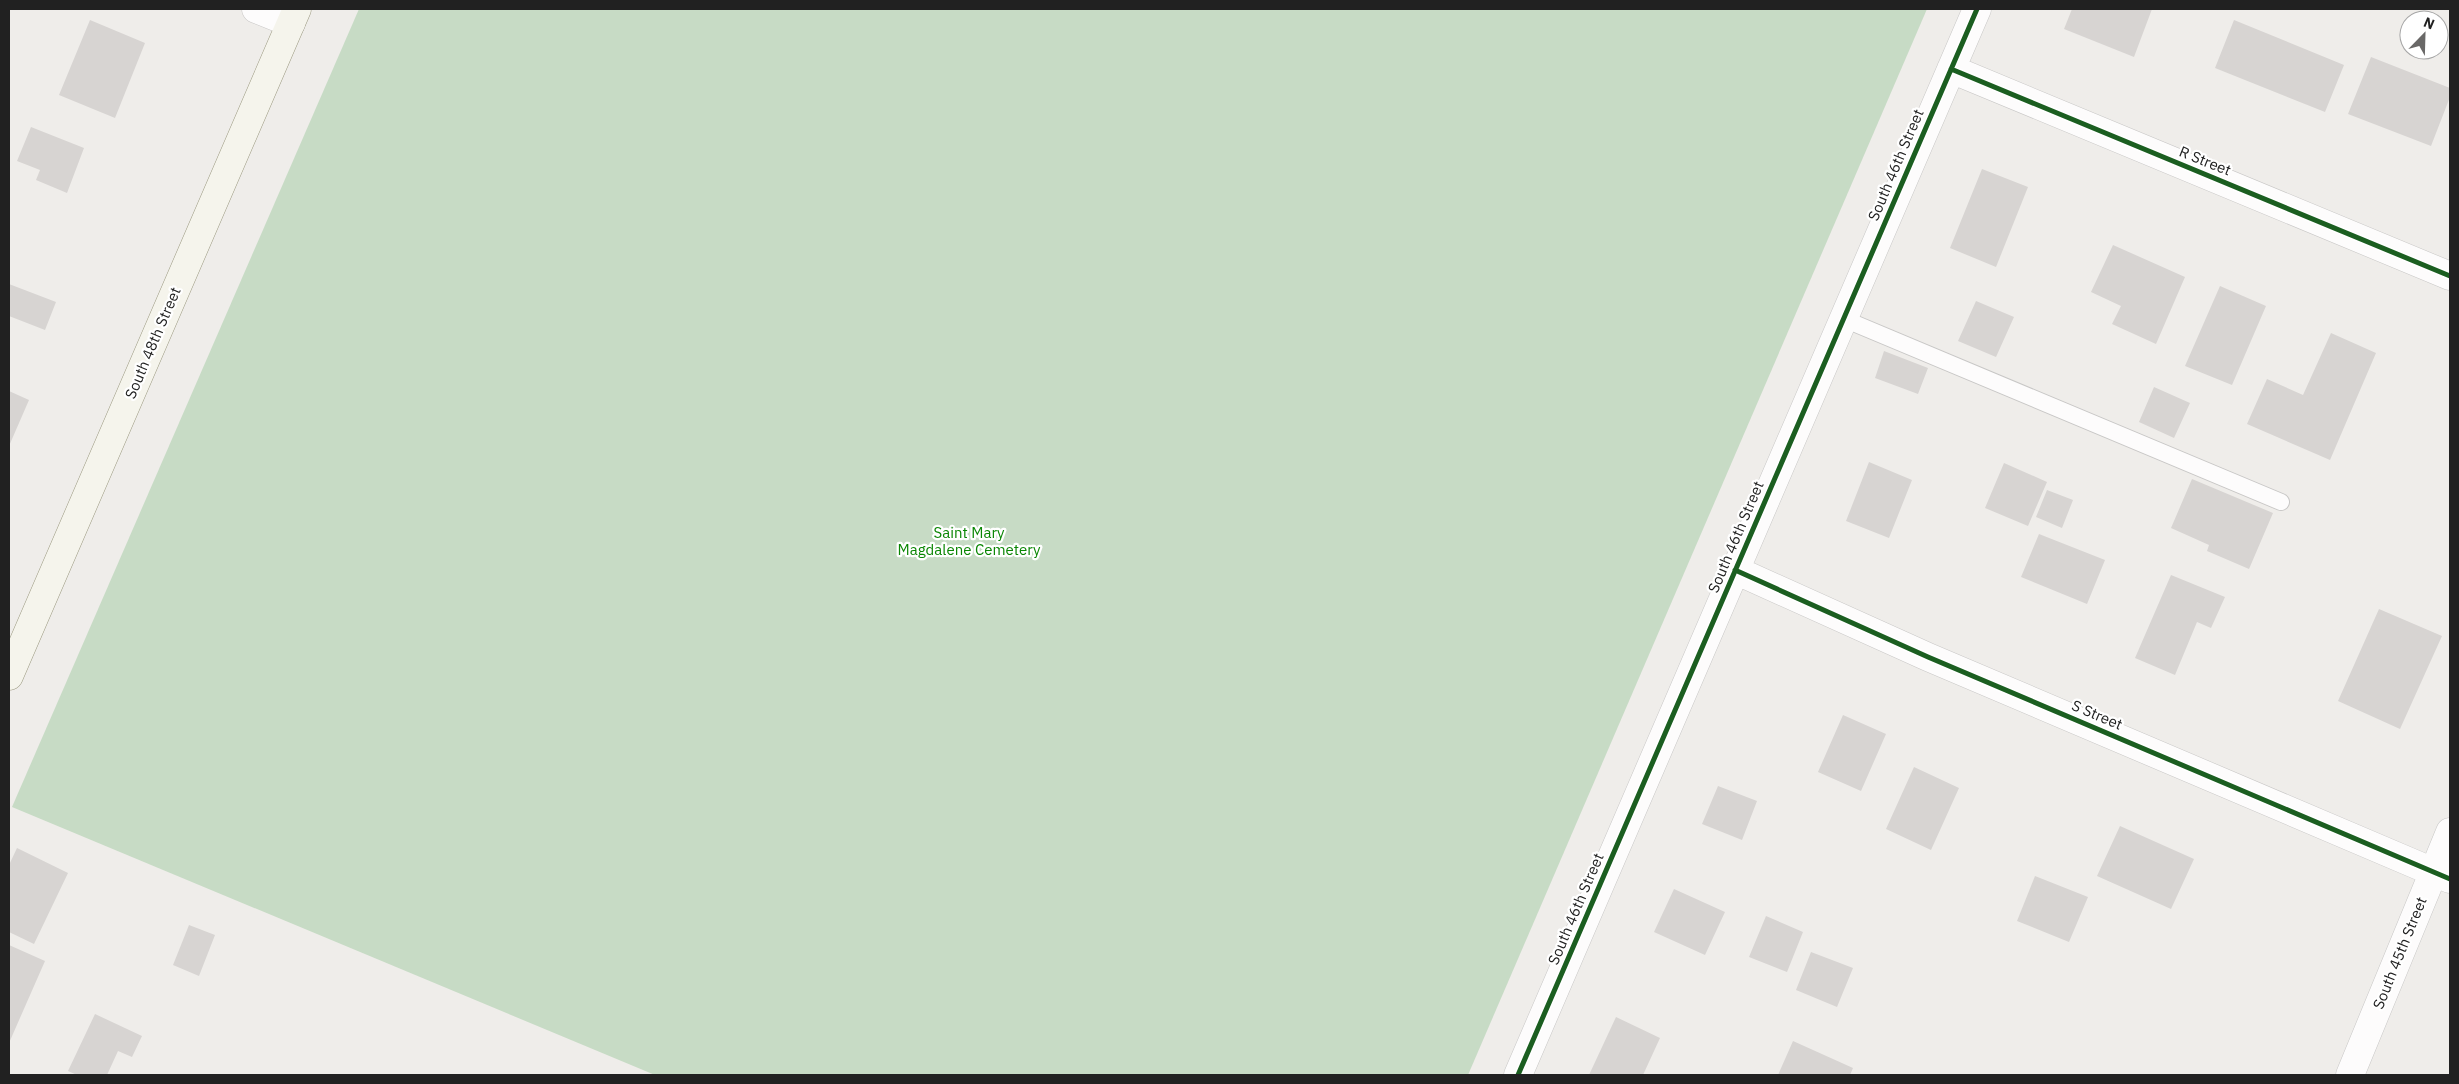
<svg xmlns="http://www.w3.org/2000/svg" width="2459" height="1084" font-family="'IBM Plex Sans',sans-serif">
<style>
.cemetery{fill:#c7dbc5}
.building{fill:#d7d4d2}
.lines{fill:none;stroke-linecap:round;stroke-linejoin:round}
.service-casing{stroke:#c8c7c6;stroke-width:18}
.minor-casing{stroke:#c8c7c6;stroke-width:29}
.secondary-casing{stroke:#9b9980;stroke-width:29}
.service{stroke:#fdfcfc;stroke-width:16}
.minor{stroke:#fdfcfc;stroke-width:28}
.secondary{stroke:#f5f4ec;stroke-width:28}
.cycleway-casing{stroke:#fff;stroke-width:8}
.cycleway{stroke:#1b5e20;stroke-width:5}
.labels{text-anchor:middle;stroke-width:4.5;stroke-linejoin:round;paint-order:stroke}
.street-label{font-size:15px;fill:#212121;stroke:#fff}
.park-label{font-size:15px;fill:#098603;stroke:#fff}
</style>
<rect width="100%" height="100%" fill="#efedea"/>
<!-- cemetery -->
<path class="cemetery" d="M359 9H1927L1468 1075H655L12 807Z"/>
<!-- building -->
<path class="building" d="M2072 9H2152L2134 57 2064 29Z
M90 20 145 43 115 118 59 95Z
M2234 20 2344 65 2325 112 2215 68Z
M2371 57 2450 88V97L2431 146 2348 114Z
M31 127 84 148 67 193 36 180 40 170 17 161Z
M1982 169 2028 187 1996 267 1950 248Z
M2113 245 2185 277 2156 344 2112 324 2121 306 2091 292Z
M9 284 56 302 45 330 9 316Z
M2220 286 2266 306 2232 385 2185 366Z
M1976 301 2014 317 1996 357 1958 341Z
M2331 333 2376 353 2330 460 2247 424 2267 379 2303 395Z
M1884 351 1928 368 1918 394 1875 378Z
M2154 387 2190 403 2174 438 2139 422Z
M9 391 29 400 9 446Z
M1869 462 1912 480 1889 538 1846 521Z
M2004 463 2047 482 2028 526 1985 508Z
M2192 479 2273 513 2249 569 2207 551 2209 545 2171 528Z
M2047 490 2073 500 2062 528 2036 517Z
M2039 534 2105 560 2087 604 2021 577Z
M2171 575 2225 597 2211 628 2197 622 2175 675 2135 658Z
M2379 609 2442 636 2400 729 2338 701Z
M1843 715 1886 734 1861 791 1818 772Z
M1914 767 1959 788 1931 850 1886 829Z
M1718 786 1757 801 1742 840 1702 824Z
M2120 826 2194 859 2171 909 2097 876Z
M17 848 68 873 34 944 9 932V865Z
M2035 876 2088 897 2069 942 2017 921Z
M1674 889 1725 912 1705 955 1654 932Z
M1766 916 1803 932 1787 972 1749 957Z
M189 925 215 935 199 976 173 965Z
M9 945 45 961 9 1043Z
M1811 952 1853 968 1837 1007 1796 990Z
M95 1014 142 1036 132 1057 118 1051 107 1075H77L68 1071Z
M1616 1017 1660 1038 1643 1075H1589Z
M1793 1041 1853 1068 1850 1075H1778Z"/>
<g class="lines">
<defs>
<path id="service" d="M1844 319 2281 502"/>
<path id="minor" d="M256 9 291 23
M1951 69 2450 276
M1735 570 1928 657 2450 879
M1518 1075 1977 9
M2350 1075 2450 832"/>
<path id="secondary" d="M9 676 297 9"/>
</defs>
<!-- service casing -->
<use href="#service" class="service-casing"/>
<!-- minor casing -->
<use href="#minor" class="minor-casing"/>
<!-- secondary casing -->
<use href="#secondary" class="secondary-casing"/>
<!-- service -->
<use href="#service" class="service"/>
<!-- minor -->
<use href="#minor" class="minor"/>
<!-- secondary -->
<use href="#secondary" class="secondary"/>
<defs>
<path id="cycleway" d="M1951 69 2450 276
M1735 570 1928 657 2450 879
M1518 1075 1977 9"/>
</defs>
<!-- cycleway casing -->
<use href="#cycleway" class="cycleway-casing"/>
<!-- cycleway -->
<use href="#cycleway" class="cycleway"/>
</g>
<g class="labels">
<!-- street labels -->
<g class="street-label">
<text transform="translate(2205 161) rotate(22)" y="5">R Street</text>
<text transform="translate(1896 165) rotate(-67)" y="5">South 46th Street</text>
<text transform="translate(153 343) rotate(-67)" y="5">South 48th Street</text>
<text transform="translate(1736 537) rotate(-67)" y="5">South 46th Street</text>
<text transform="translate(2097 715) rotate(23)" y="5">S Street</text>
<text transform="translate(1576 909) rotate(-67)" y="5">South 46th Street</text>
<text transform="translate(2400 953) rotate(-68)" y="5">South 45th Street</text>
</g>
<!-- park labels -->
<g class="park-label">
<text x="969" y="538">Saint Mary<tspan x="969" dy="17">Magdalene Cemetery</tspan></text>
</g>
</g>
<!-- border -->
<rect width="2459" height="1084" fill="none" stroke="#212121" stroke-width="20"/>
<!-- north arrow -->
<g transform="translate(2424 35) rotate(23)"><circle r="24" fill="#ffffff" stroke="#a6a6a6"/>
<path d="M0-4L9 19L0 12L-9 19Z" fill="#696867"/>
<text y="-8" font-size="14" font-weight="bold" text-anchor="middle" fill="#212121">N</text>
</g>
</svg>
